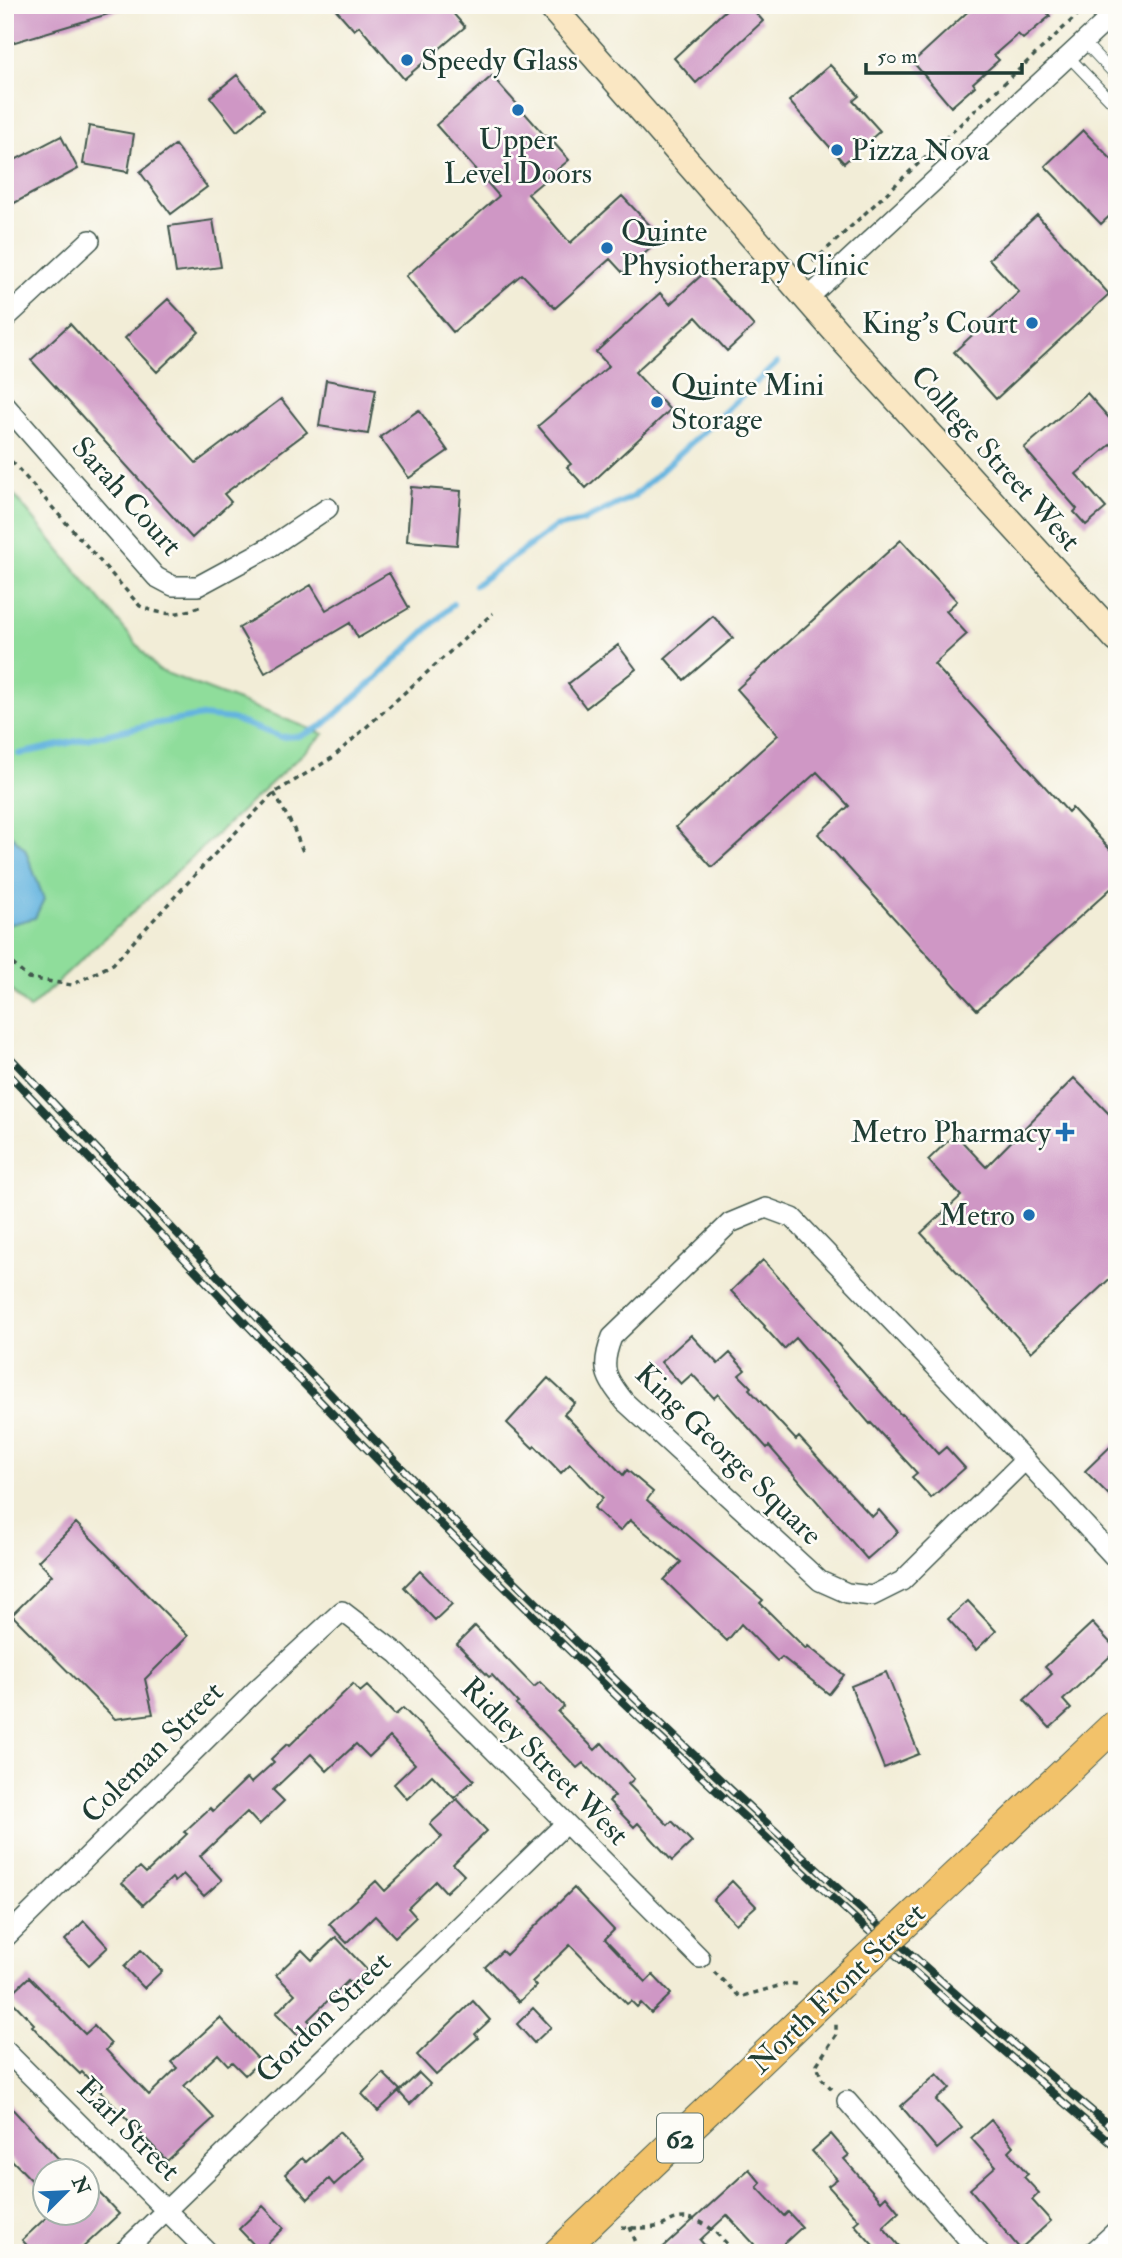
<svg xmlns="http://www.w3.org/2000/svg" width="1122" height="2258" font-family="'IM FELL Double Pica',serif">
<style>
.green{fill:#8fdd9b;stroke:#578d68;stroke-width:2}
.water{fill:#64b4df;stroke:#42788a;stroke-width:2}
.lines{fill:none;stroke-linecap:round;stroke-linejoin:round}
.stream{stroke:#64b4df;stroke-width:6}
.building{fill:#cf97c5}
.service-casing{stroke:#3f574c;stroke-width:12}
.minor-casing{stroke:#3f574c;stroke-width:22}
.secondary-casing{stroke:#3f574c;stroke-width:29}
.primary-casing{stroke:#3f574c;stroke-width:32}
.path{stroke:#3f574c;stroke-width:3.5;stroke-dasharray:5 5;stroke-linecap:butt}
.service{stroke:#fff;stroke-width:10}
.minor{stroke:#fff;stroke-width:19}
.secondary{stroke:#fae7c3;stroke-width:26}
.primary{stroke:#f2c26a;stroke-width:30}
.rail-casing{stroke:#1f3d34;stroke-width:8}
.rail{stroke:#fdfcf7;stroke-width:5;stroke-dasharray:16;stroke-linecap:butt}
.primary-bridge-casing{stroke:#3f574c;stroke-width:32;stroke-linecap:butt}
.primary-bridge{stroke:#f2c26a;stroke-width:30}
.poi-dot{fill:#1f6fb2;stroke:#fdfcf7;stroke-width:2.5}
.labels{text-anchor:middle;stroke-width:5;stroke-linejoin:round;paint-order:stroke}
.shield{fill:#fdfcf7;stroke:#62766e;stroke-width:2}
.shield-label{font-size:28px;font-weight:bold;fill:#1f3d34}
.poi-label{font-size:30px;fill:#1f3d34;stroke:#fdfcf7;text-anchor:start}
.street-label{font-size:30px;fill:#1f3d34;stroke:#fdfcf7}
</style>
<rect width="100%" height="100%" fill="#fdfcf7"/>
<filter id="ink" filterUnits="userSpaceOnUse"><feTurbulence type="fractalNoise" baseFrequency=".0143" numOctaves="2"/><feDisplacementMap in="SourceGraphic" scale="14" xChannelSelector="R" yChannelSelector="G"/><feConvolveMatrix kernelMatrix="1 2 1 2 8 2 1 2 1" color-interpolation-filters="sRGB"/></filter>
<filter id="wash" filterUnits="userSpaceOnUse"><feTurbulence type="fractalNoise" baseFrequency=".00686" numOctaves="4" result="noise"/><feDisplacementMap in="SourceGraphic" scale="28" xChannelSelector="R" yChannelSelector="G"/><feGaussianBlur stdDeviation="1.57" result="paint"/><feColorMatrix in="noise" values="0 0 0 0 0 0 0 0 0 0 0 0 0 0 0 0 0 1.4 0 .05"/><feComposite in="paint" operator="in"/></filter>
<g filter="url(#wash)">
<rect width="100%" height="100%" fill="#f2edd7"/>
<!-- green -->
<path class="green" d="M5 484 158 670 324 734 29 1009 5 984Z"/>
<!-- water -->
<path class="water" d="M5 829 25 849 44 899 35 918 8 925 5 922Z"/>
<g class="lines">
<!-- stream -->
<path class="stream" d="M475 585 555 527 583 521 634 496 777 363
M19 754 153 724 202 716 232 719 281 737 301 736 322 726 376 679 453 604"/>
</g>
<g id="blocks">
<!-- building -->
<path class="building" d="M5 5H124L125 9 5 45Z
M332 5H446L465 27 404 79 359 26 354 30Z
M731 5H749L763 21 696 83 674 58Z
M975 5H1041L1050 16 1023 39 1018 34 994 55 999 60 973 83 975 86 951 107 913 62Z
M830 65 859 96 853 101 880 131 844 163 789 101Z
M237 75 264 109 237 131 210 97Z
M492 76 545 136 547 135 569 160 528 194 570 243 622 196 662 238 623 273 610 259 555 308 522 274 453 332 406 276 499 196 436 125Z
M89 126 134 134 128 172 83 164Z
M1083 130 1117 165V209L1101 224 1045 166Z
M61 136 78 169 5 208V165Z
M175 145 207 187 171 214 140 172Z
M1037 215 1109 294 996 399 954 352 1019 292 989 259Z
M213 220 221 267 176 273 169 226Z
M705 272 754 326 727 351 696 317 635 372 670 410 586 488 567 467 571 464 538 426 609 366 596 352 660 293 670 304Z
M168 299 199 332 157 372 125 338Z
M70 324 196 463 281 399 307 432 224 494 231 502 192 538 31 360Z
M326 380 376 389 368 434 319 426Z
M1087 393 1117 427V439L1076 474 1106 508 1086 525 1074 512 1077 509 1024 448Z
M419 410 448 451 409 478 380 437Z
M411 487 461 491 457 545 407 541Z
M901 540 957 601 946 611 967 634 934 664 1068 812 1072 808 1117 857V883L977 1010 818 834 849 806 817 772 712 867 676 827 778 735 737 689Z
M389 573 409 608 358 638 350 623 265 673 239 628 311 585 326 610Z
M713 616 733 638 684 680 665 658Z
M618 645 636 669 586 708 568 684Z
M1074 1078 1117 1122V1272L1031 1352 921 1233 961 1196 928 1160 955 1134 986 1167Z
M763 1260 901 1415 902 1414 938 1454 946 1447 965 1468 931 1498 912 1477 917 1473 871 1423 870 1424 796 1338 784 1349 764 1327 765 1326 731 1291Z
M691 1335 718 1364 730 1353 745 1370 739 1375 751 1387 749 1389 796 1440 799 1437 872 1517 879 1510 898 1532 867 1559 769 1446 767 1448 718 1394 714 1398 692 1374 681 1384 661 1362Z
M548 1378 575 1403 564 1414 623 1475 627 1470 653 1492 647 1500 763 1600 760 1603 806 1649 808 1646 844 1675 829 1694 782 1657 777 1661 741 1624 727 1641 664 1580 681 1562 630 1520 620 1531 594 1508 603 1498 570 1464 561 1473 535 1446 533 1448 507 1423Z
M1117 1440V1503L1085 1471Z
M76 1523 188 1636 145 1679 153 1714 115 1719 12 1615 52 1575 38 1561Z
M420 1571 452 1604 435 1620 404 1587Z
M968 1601 996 1631 976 1650 948 1619Z
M1092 1623 1117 1650 1063 1700 1071 1709 1050 1728 1024 1700 1052 1674 1045 1667Z
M475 1626 534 1687 540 1682 564 1706 558 1712 595 1750 602 1743 634 1779 628 1784 668 1825 672 1821 692 1842 672 1861 638 1823 634 1827 609 1801 615 1796 583 1763 577 1768 516 1704 518 1703 492 1675 489 1677 457 1644Z
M886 1672 919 1754 884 1768 851 1686Z
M353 1684 360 1692 367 1686 395 1715 403 1708 474 1780 454 1798 432 1775 407 1799 394 1784 415 1764 390 1737 369 1757 356 1744 327 1771 311 1754 273 1790 284 1801 259 1825 247 1812 200 1856 222 1880 204 1896 183 1874 175 1882 172 1878 143 1905 122 1883 140 1867 146 1873 187 1834 184 1832 210 1808 213 1811 247 1778 251 1783 274 1762 271 1759 287 1744 289 1746Z
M457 1799 487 1831 453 1864 464 1875 446 1892 436 1881 408 1908 416 1917 395 1937 375 1916 347 1943 329 1924 376 1881 385 1891 442 1837 430 1824Z
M732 1881 756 1906 736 1924 713 1900Z
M574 1888 614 1930 605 1939 646 1982 653 1975 671 1994 651 2013 641 2003 637 2007 631 2001 627 2004 570 1945 532 1982 536 1986 519 2002 485 1967 502 1951 506 1955Z
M84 1921 108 1947 89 1965 65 1940Z
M336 1937 367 1970 352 1985 348 1981 308 2020 311 2023 298 2036 276 2013 295 1994 276 1975 302 1950 312 1960Z
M141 1950 162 1971 144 1988 124 1967Z
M29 1977 85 2034 94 2026 111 2044 106 2050 149 2095 177 2068 171 2062 220 2018 260 2061 245 2075 232 2062 228 2065 218 2054 184 2086 214 2118 167 2161 82 2072 80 2074 48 2043 32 2026 34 2024 8 1997Z
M473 2001 490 2020 475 2034 478 2038 436 2075 417 2055Z
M533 2008 551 2027 534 2043 517 2024Z
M383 2073 400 2090 378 2111 362 2094Z
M419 2073 430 2084 410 2104 399 2092Z
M937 2074 950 2088 936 2100 962 2128 937 2149 901 2106Z
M5 2101 70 2171H46V2195L5 2153Z
M991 2120 1013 2146 1008 2151 1028 2174 1024 2177 1039 2193 1032 2200 1051 2221 1020 2249 970 2189 996 2166 971 2138Z
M339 2132 364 2158 334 2185 329 2179 308 2199 285 2174 302 2158 306 2162Z
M831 2134 849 2155 844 2159 881 2201 886 2196 899 2212 883 2227 905 2253H880L854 2224 859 2220 828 2186 837 2179 812 2151Z
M749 2169 761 2183 757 2187 784 2216 788 2212 802 2227 774 2253H744L754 2244 727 2215 700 2240 711 2253H657Z
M88 2181 119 2214 77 2253H34L22 2240 51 2213H88Z
M263 2206 284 2228 260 2251 239 2229Z"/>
</g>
</g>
<g filter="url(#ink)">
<use href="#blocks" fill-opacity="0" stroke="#3f574c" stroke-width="2"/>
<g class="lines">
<defs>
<path id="service" d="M1084 42 1117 77
M1068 56 1117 107"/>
<path id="minor" d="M808 298 1117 11
M5 319 90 240
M5 405 156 577 173 586H198L270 547 328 508
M1025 1460 902 1581 872 1596 847 1593 820 1581 625 1402C605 1377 600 1368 612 1337L730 1223 766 1208 793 1218 1025 1460 1117 1560
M5 1938 256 1690 342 1611 398 1654 700 1958
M5 2050 209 2253
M847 2101 980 2253
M122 2253 565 1824
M1092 2253 1117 2230"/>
<path id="secondary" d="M550 5 846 343 1117 639"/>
<path id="primary" d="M931 1899 1117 1723
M558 2253 841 1983"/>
</defs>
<!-- service casing -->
<use href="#service" class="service-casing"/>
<!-- minor casing -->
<use href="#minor" class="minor-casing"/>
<!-- secondary casing -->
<use href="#secondary" class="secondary-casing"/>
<!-- primary casing -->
<use href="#primary" class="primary-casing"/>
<!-- path -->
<path class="path" d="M813 262 1088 5
M5 454 140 606C163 616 178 616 201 606
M274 793 293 827 304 854
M5 957 28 978 72 985 113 964 204 865 274 793 332 758 493 613
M714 1972 740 1997 789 1983 801 1985
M832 2089 821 2078 817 2064 836 2035V2023
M622 2227C635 2228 648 2229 661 2226 666 2224 671 2220 676 2219 701 2213 720 2236 735 2253
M630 2227 640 2253"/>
<!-- service -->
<use href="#service" class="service"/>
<!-- minor -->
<use href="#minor" class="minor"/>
<!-- secondary -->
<use href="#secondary" class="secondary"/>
<!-- primary -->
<use href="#primary" class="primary"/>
<defs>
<path id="rail" d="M5 1052C152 1206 297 1362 447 1514 661 1729 884 1937 1117 2132
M5 1070C150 1222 293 1376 442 1525 659 1742 883 1950 1117 2148"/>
</defs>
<!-- rail casing -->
<use href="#rail" class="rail-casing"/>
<!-- rail -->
<use href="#rail" class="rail"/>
<defs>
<path id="primary-bridge" d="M841 1983 931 1899"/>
</defs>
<!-- primary-bridge casing -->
<use href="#primary-bridge" class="primary-bridge-casing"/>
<!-- primary-bridge -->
<use href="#primary-bridge" class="primary-bridge"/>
</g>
</g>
<!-- markers -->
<g class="poi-dot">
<circle cx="407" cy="60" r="7"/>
<circle cx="518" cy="110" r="7"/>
<circle cx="837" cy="150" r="7"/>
<circle cx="607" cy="248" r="7"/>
<circle cx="1032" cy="323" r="7"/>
<circle cx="657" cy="402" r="7"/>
<path d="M1061.5 1121.5h7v7h7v7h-7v7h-7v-7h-7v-7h7z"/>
<circle cx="1029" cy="1215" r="7"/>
</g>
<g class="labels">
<!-- shield labels -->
<rect class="shield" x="657" y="2113.5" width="46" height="49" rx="5"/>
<g class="shield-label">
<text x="680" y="2148">62</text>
</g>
<!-- poi labels -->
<g class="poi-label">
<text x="421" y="70">Speedy Glass</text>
<text x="518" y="149" text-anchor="middle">Upper<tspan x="518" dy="34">Level Doors</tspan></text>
<text x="851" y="160">Pizza Nova</text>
<text x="621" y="241">Quinte<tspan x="621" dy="34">Physiotherapy Clinic</tspan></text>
<text x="1018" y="333" text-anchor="end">King's Court</text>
<text x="671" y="395">Quinte Mini<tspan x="671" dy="34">Storage</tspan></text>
<text x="1051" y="1142" text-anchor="end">Metro Pharmacy</text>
<text x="1015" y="1225" text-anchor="end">Metro</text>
</g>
<!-- street labels -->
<g class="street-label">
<text transform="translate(996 458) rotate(48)" y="10">College Street West</text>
<text transform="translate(127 496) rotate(48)" y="10">Sarah Court</text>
<text transform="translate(729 1454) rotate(44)" y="10">King George Square</text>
<text transform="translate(152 1752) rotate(-45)" y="10">Coleman Street</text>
<text transform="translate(545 1761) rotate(45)" y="10">Ridley Street West</text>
<text transform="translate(837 1988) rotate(-44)" y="10">North Front Street</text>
<text transform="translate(323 2017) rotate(-44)" y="10">Gordon Street</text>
<text transform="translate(129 2129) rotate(45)" y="10">Earl Street</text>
</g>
</g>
<!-- margin -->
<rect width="1122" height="2258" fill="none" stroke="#fdfcf7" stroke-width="28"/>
<!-- north arrow -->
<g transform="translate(66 2192) rotate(66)"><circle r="33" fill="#fdfcf7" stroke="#a4b0a9" stroke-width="2"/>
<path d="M0-5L12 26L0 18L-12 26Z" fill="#1f6fb2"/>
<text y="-10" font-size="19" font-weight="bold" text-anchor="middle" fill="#1f3d34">N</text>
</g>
<!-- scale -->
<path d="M866 63v10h156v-10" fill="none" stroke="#1f3d34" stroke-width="3.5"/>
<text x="877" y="63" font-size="21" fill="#1f3d34" stroke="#fdfcf7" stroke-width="5" paint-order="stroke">50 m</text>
</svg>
